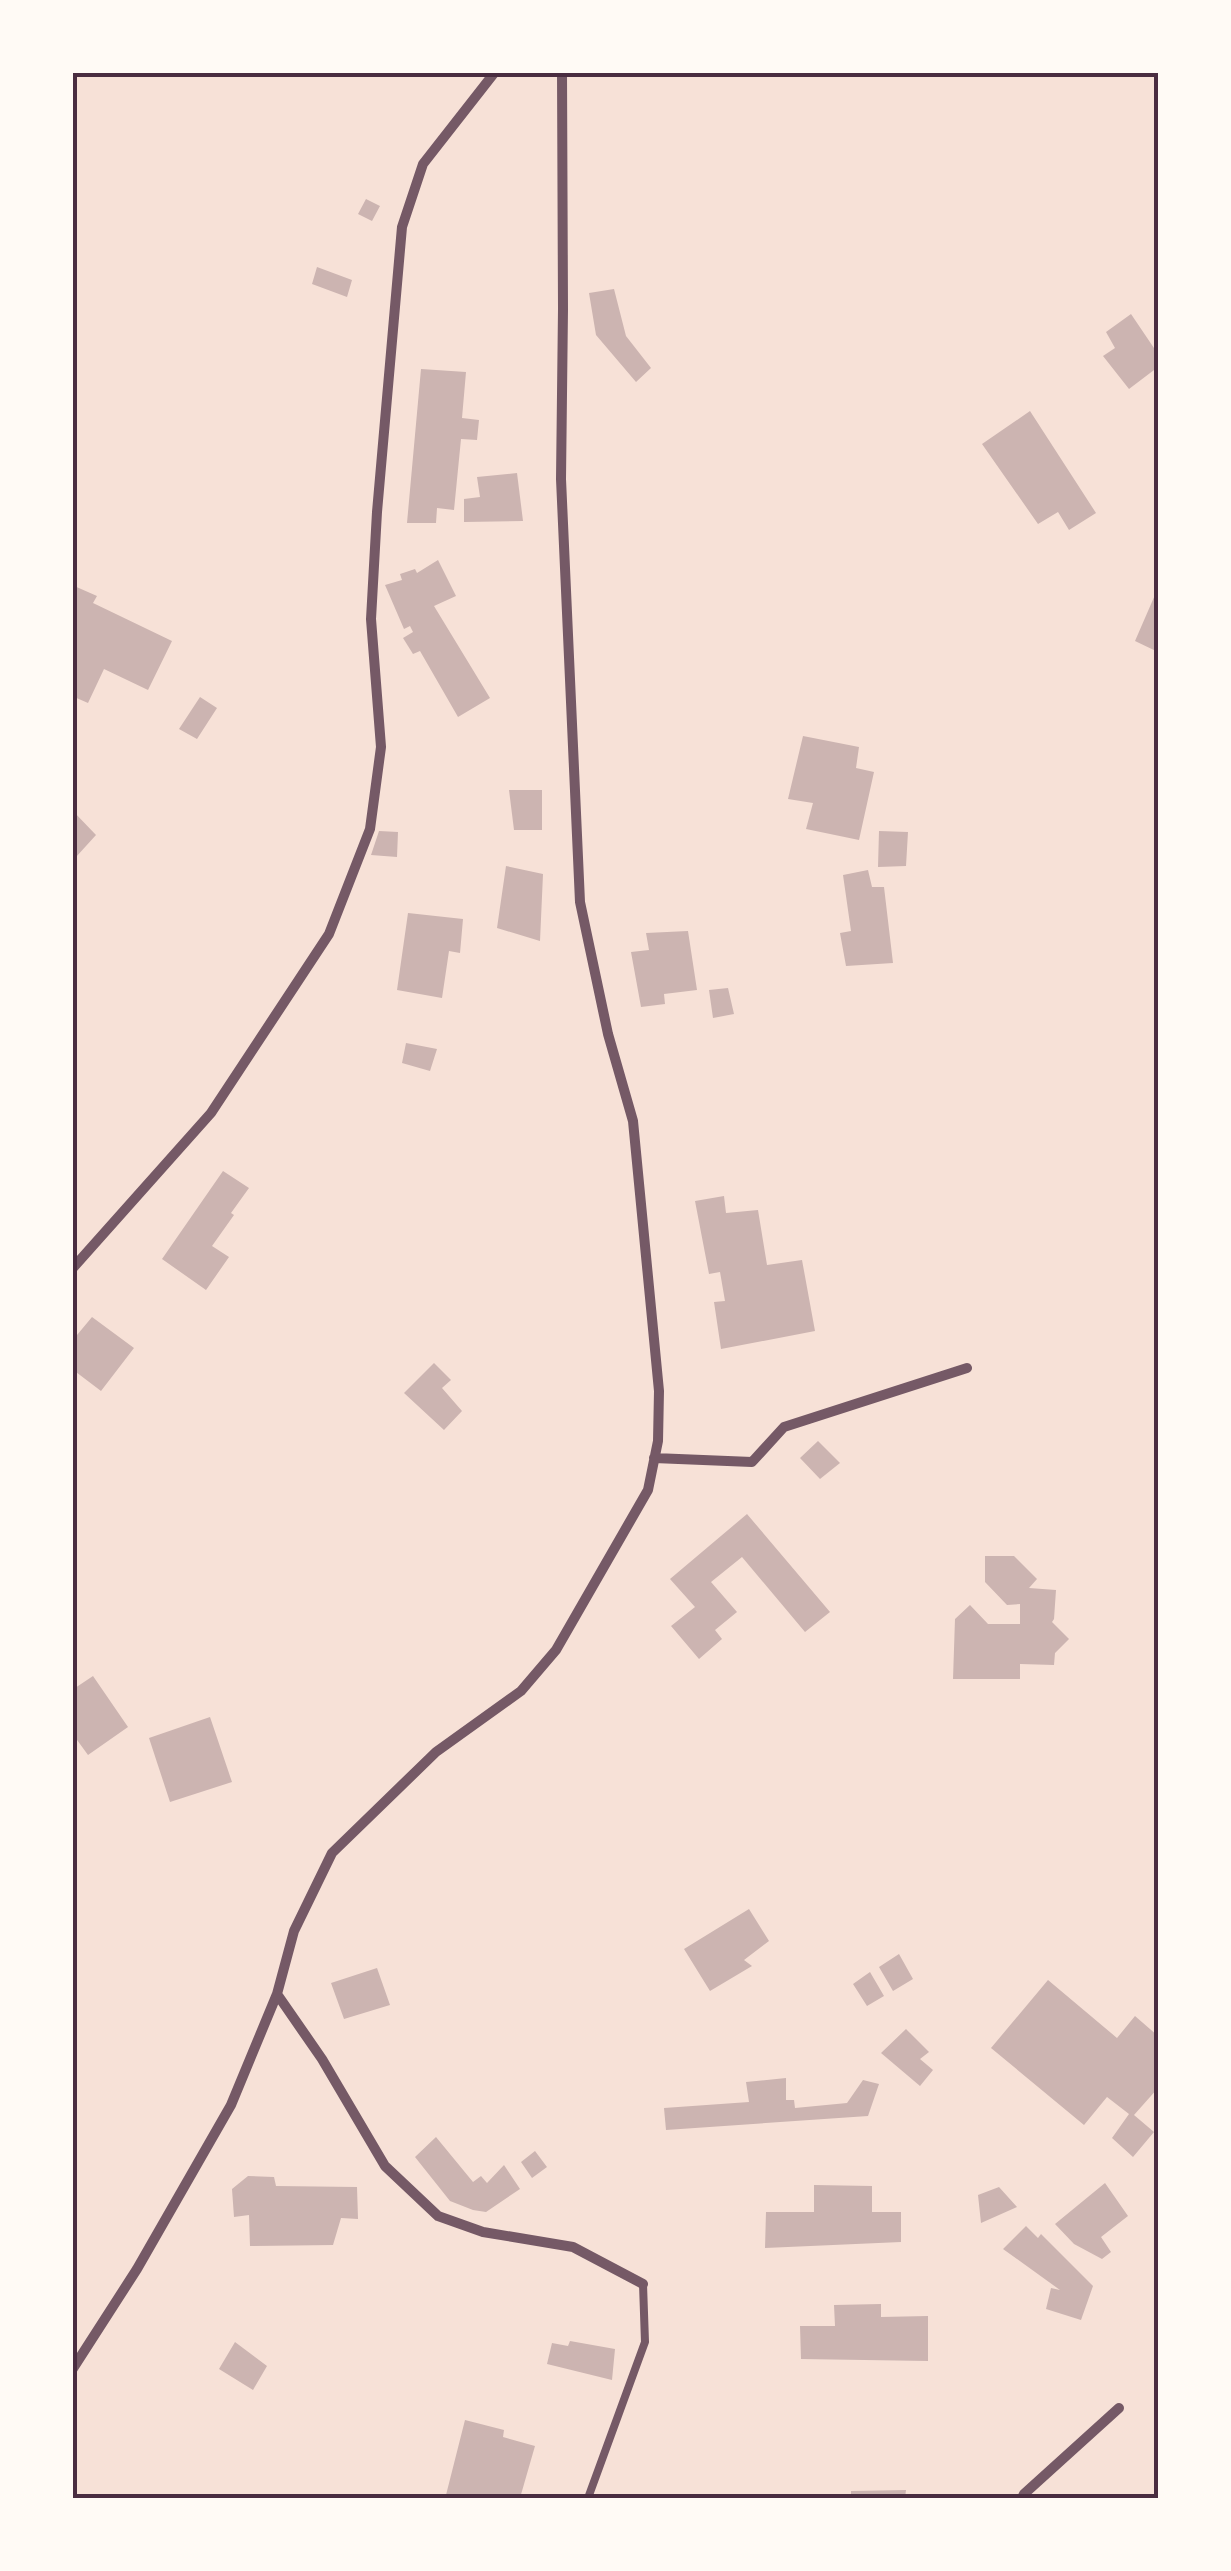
<svg xmlns="http://www.w3.org/2000/svg" width="1231" height="2571" font-family="'Libre Baskerville',serif">
<style>
.building{fill:#ccb4b1}
.lines{fill:none;stroke-linecap:round;stroke-linejoin:round}
.service{stroke:#755966;stroke-width:8}
.minor{stroke:#755966;stroke-width:10}
.neatline{fill:none;stroke:#4a2c40;stroke-width:4}
</style>
<rect width="100%" height="100%" fill="#f7e1d7"/>
<!-- building -->
<path class="building" d="M366 199 380 206 372 221 358 214Z
M317 267 352 280 347 297 312 284Z
M614 289 626 336 651 368 636 382 596 335 589 293Z
M1131 314 1158 354V367L1129 389 1103 356 1115 348 1106 332Z
M421 369 466 372 462 418 479 420 477 440 461 439 454 510 437 508 436 523H407Z
M1030 411 1096 513 1069 530 1058 512 1038 524 982 444Z
M517 473 523 521 464 522V499L480 497 477 477Z
M438 560 456 596 434 606 490 698 458 717 420 651 413 654 403 638 413 632 410 626 404 629 385 585 402 580 400 574 415 569 417 573Z
M72 585 97 596 93 603 172 641 148 690 104 669 88 703 72 696Z
M1158 588V652L1135 641Z
M200 697 217 708 197 739 179 729Z
M803 736 859 747 856 768 874 772 859 840 806 829 813 803 788 799Z
M509 790H542V830H514Z
M72 810 96 835 76 857 72 853Z
M379 831 398 832 397 857 371 855Z
M879 831 908 832 906 866 878 867Z
M506 866 543 874 540 941 497 928Z
M868 870 872 887H884L893 963 846 966 840 933 851 931 843 875Z
M408 913 463 919 460 953 449 951 442 998 397 990Z
M688 931 697 990 664 994 665 1004 641 1007 631 952 649 950 646 933Z
M728 988 734 1014 713 1018 709 990Z
M406 1043 437 1049 430 1071 402 1063Z
M223 1171 249 1188 231 1213 234 1215 212 1246 229 1257 206 1290 162 1259Z
M724 1196 726 1213 758 1210 767 1265 802 1260 815 1331 721 1349 714 1302 725 1301 720 1272 709 1274 695 1201Z
M92 1317 134 1348 101 1391 72 1369V1341Z
M434 1363 451 1380 442 1388 462 1411 444 1430 404 1393Z
M818 1441 840 1463 820 1479 800 1458Z
M747 1514 830 1612 805 1632 742 1557 711 1582 737 1612 715 1630 722 1639 699 1659 671 1626 695 1607 670 1579Z
M985 1556H1014L1037 1579 1029 1588 1056 1590 1054 1619 1052 1622 1069 1639 1055 1653 1054 1665 1020 1664V1679H953L955 1619 970 1605 988 1624H1020V1604L1007 1605 985 1582Z
M93 1676 128 1727 88 1755 72 1733V1690Z
M210 1717 232 1782 170 1802 149 1738Z
M749 1909 769 1941 744 1960 752 1966 710 1991 684 1949Z
M899 1954 913 1979 893 1991 879 1967Z
M377 1968 390 2005 344 2019 331 1983Z
M870 1972 884 1996 867 2006 853 1984Z
M1048 1980 1117 2038 1135 2016 1158 2036V2088L1134 2115 1154 2132 1133 2157 1112 2138 1129 2114 1107 2097 1084 2125 991 2048Z
M906 2029 929 2052 920 2059 933 2070 920 2086 881 2053Z
M786 2078V2100H794L795 2108 847 2103 863 2080 879 2084 868 2116 666 2130 664 2108 749 2102 746 2082Z
M436 2137 473 2182 481 2176 487 2183 504 2165 520 2189 486 2212 473 2210 450 2201 415 2157Z
M535 2151 547 2167 532 2178 521 2162Z
M248 2176 274 2177 276 2186 357 2187 358 2219 341 2218 333 2245 250 2246 249 2215 234 2217 232 2189Z
M1105 2183 1128 2216 1101 2237 1111 2252 1102 2259 1074 2244 1055 2224Z
M814 2185 872 2186V2212H901V2242L765 2248 766 2212H814Z
M999 2187 1017 2207 981 2223 978 2195Z
M1026 2226 1038 2238 1041 2234 1093 2286 1081 2320 1046 2309 1051 2288 1060 2290 1003 2249Z
M881 2304V2317L928 2316V2361L801 2359 800 2326H835L834 2305Z
M570 2341 615 2349 612 2380 547 2364 552 2343 568 2346Z
M235 2342 267 2366 253 2390 219 2369Z
M465 2420 504 2430 503 2437 535 2446 520 2498H461L446 2495Z
M906 2490 905 2498H851V2491Z"/>
<g class="lines">
<!-- service -->
<path class="service" d="M588 2498 645 2342 643 2284"/>
<!-- minor -->
<path class="minor" d="M72 1269 211 1113 329 934 370 829 381 747 371 619 377 512 402 227 423 164 495 72
M654 1458 752 1462 784 1427 967 1368
M277 1994 322 2059 385 2166 438 2216 483 2232 573 2247 643 2284
M72 2370 137 2269 231 2105 277 1994 294 1931 332 1853 436 1752 521 1691 556 1650 648 1490 658 1441 659 1391 633 1121 608 1034 580 902 561 479 563 309 562 72
M1022 2498 1024 2494 1119 2408"/>
</g>
<!-- border -->
<rect width="1231" height="2571" fill="none" stroke="#fffaf5" stroke-width="150"/>
<rect x="75" y="75" width="1081" height="2421" class="neatline"/>
</svg>
